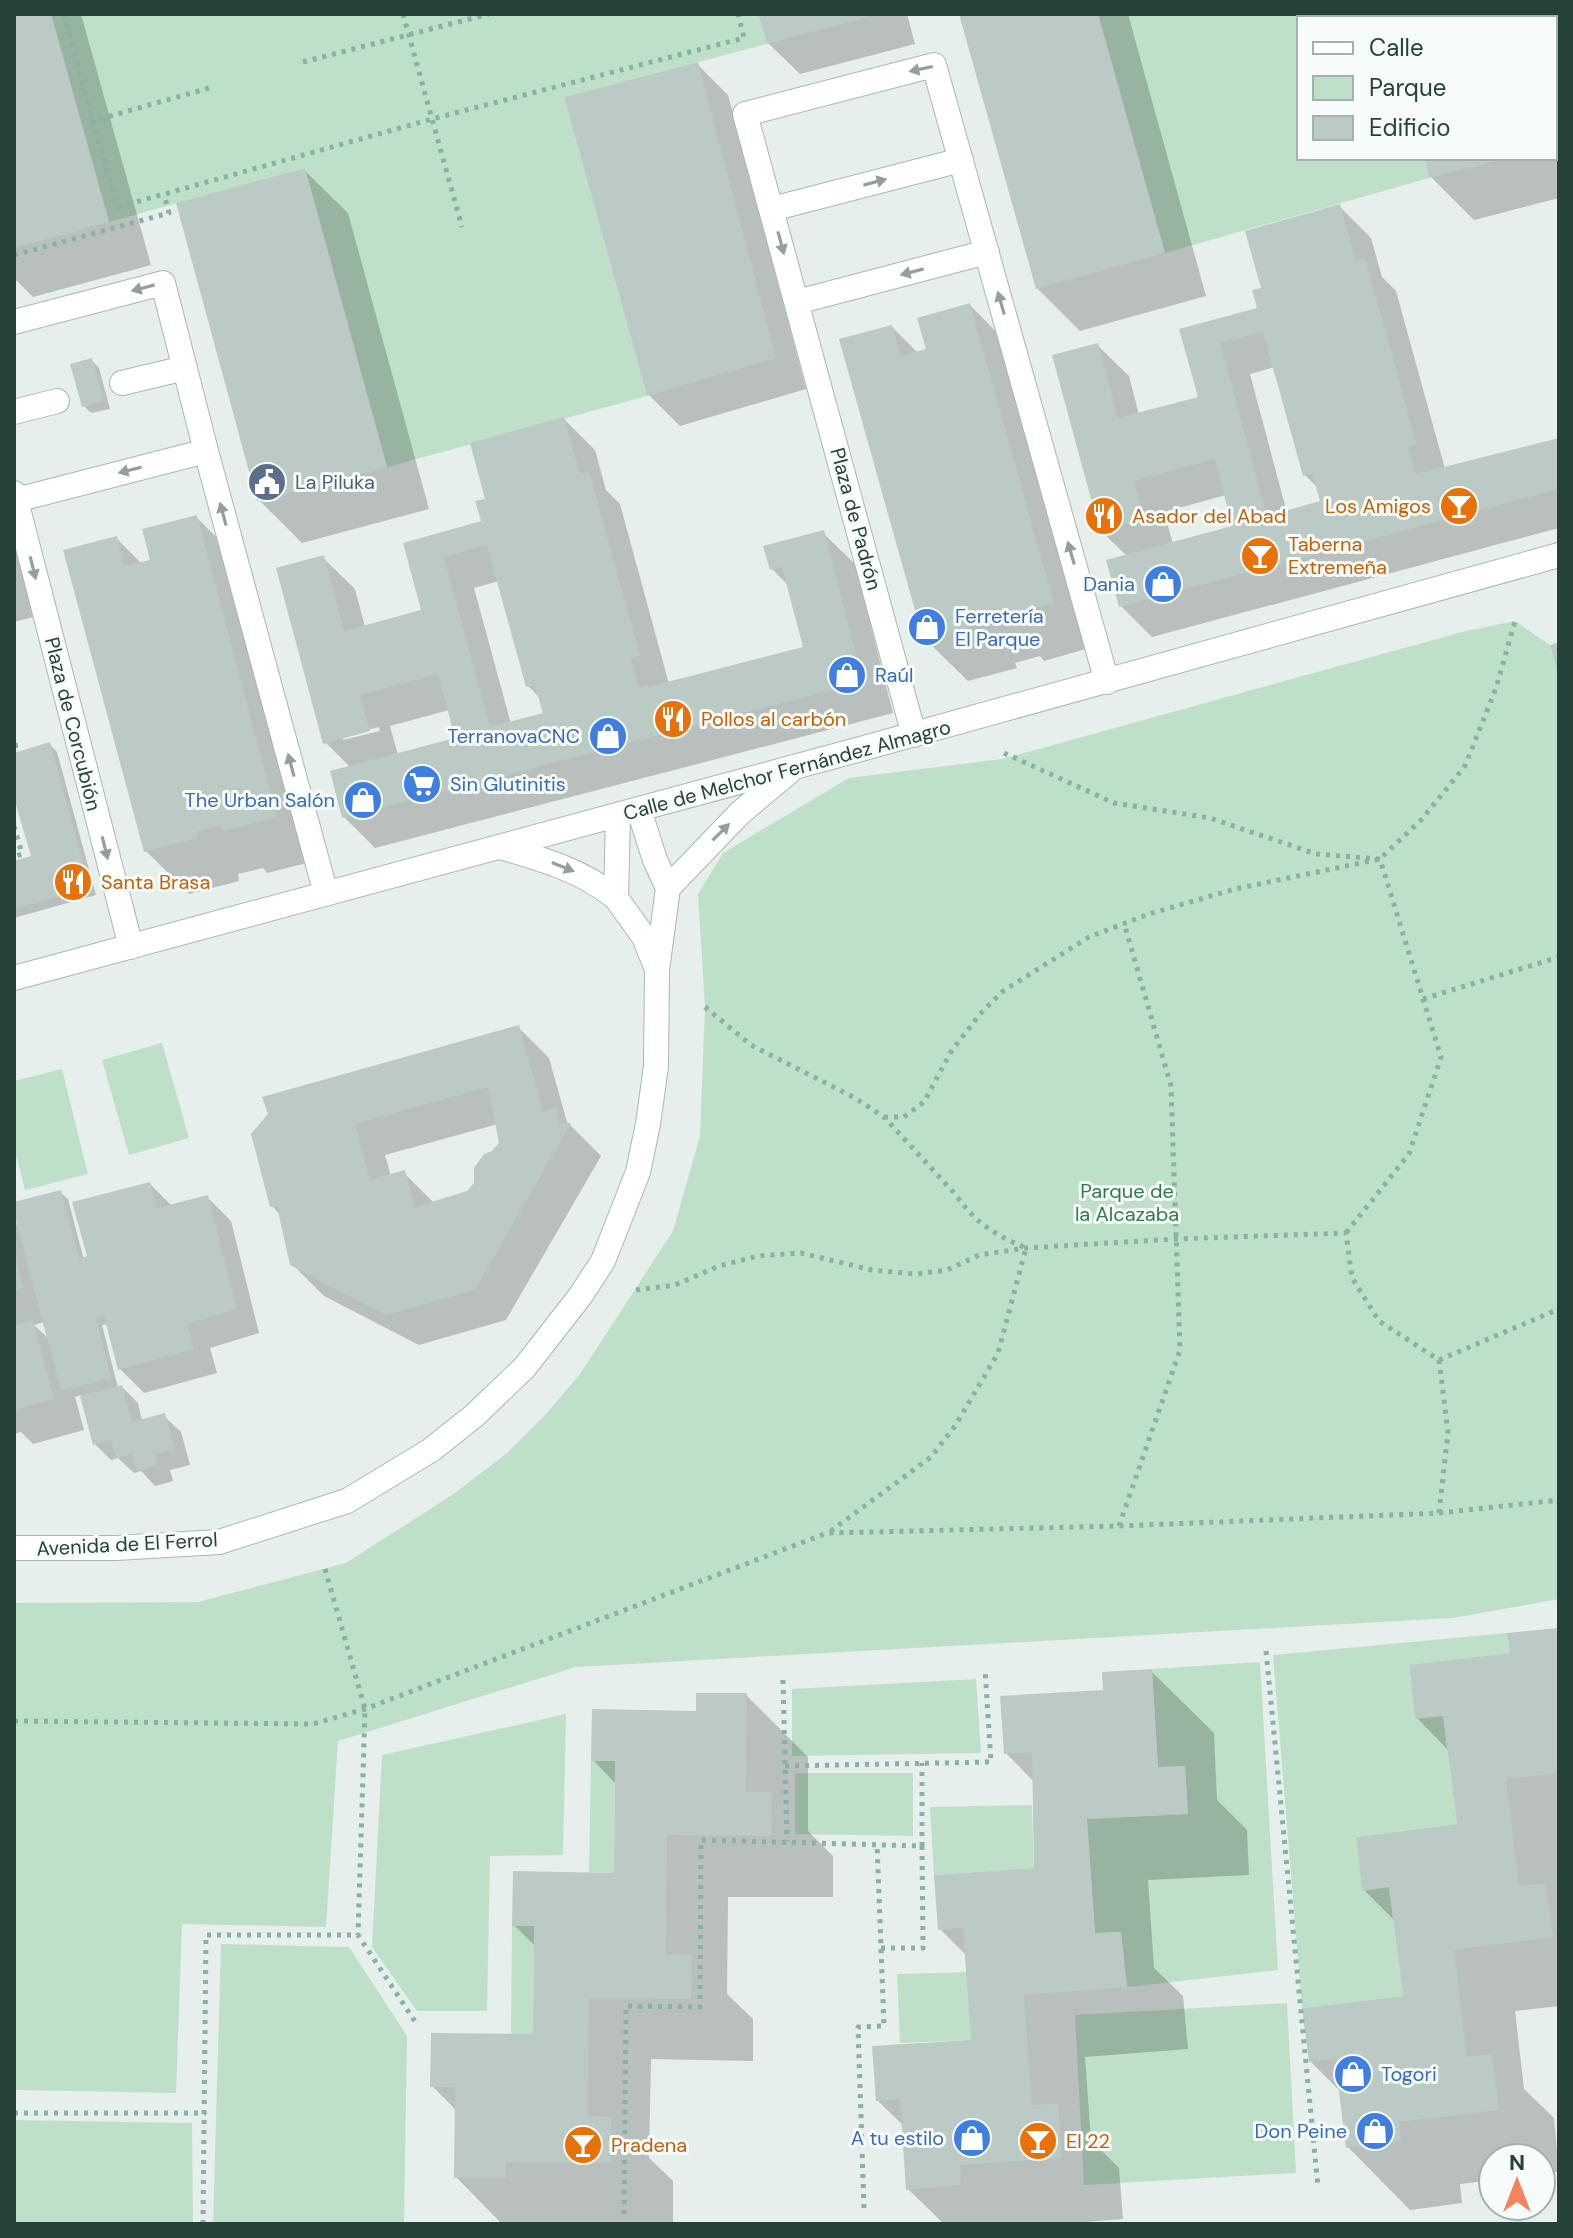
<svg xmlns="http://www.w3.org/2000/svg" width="1573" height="2238" font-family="'DM Sans',sans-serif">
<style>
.green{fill:#bfe0c8}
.shadow{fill:#0003;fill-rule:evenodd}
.building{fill:#bbcac4;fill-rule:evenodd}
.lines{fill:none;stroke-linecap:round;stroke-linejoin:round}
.street-casing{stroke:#a8b8b2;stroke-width:26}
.path{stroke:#86b3a5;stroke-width:5;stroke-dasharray:4 6;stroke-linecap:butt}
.street{stroke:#fff;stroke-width:24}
.oneway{fill:#92a09c}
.labels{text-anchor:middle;stroke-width:6;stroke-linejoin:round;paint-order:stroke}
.service-label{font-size:20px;fill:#4e5e75;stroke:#f7fbf9;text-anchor:start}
.food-label{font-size:20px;fill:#c56008;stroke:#f7fbf9;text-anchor:start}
.street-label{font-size:20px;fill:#24423a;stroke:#f7fbf9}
.shop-label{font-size:20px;fill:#366cbe;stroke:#f7fbf9;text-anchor:end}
.park-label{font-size:20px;fill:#2d7a4b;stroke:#f7fbf9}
</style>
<rect width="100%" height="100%" fill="#e6efeb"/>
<!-- green -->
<path class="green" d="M51 14H758L767 44 564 97 647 396 387 467 305 168 109 222Z
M1098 14H1387L1388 18H1299V158H1424L1429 178 1165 253Z
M1515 621 1550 645 1559 679V1599L1453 1618 576 1667 338 1741 326 1927 182 1924 176 2093 14 2090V1603L198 1602 346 1563 455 1493 507 1453 546 1414 580 1374 673 1231 700 1136 705 1007 698 894 723 853 849 778 1002 759 1466 631Z
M162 1043 189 1138 129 1155 102 1060Z
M62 1069 88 1174 25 1190 14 1147V1081Z
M1507 1633 1510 1653 1409 1666 1415 1718 1443 1716 1457 1824 1356 1837 1362 1890 1389 1887 1403 1996 1302 2008 1273 1655Z
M1260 1662 1278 1970 1127 1987 1121 1932 1095 1933 1087 1819 1188 1814 1185 1766 1158 1767 1152 1669Z
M976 1679 981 1753 792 1756V1689Z
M566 1714 563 1855 490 1856 487 2011H417L372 1947 382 1755Z
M591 1761H615L614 1873 589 1872Z
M795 1773H913V1836L795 1834Z
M1032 1805 1034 1868 934 1875 930 1807Z
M512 1926H534L533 2034H511Z
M221 1944 349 1947 407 2036 404 2224H213Z
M968 1972 971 2040 900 2043 897 1974Z
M1287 2003 1296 2173 1084 2185 1075 2015Z
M14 2120 192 2123 193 2224H14Z"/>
<!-- shadow -->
<path class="shadow" d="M14 14H81L151 265 33 297 14 278Z
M761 14H907L915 44 800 74 768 43Z
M962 14H1128L1206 296 1080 331 1037 288Z
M1389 14H1553L1554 18H1390Z
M1555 23 1559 38V198L1474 220 1431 177 1426 158H1555Z
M697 64 728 95 806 389 680 426 649 395Z
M304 170 348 213 429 509 302 543 259 500Z
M1340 207 1371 238 1382 277 1396 291 1445 469 1559 440V528L1152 637 1121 606 1127 556 1101 531 1097 345 1129 376 1139 415 1200 398 1182 330 1259 310 1263 289ZM1275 367 1305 475 1318 488 1322 503 1287 513 1250 374ZM1226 495 1235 527 1173 544 1164 512Z
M970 305 1013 349 1096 646 1044 661 1040 656 1015 663 1017 668 968 681 924 638 892 327 918 353 928 350Z
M91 360 99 368 110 409 91 413 84 406Z
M564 419 595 450 606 490 620 504 669 684 805 648 789 586 772 569 823 533 855 564 893 713 375 848 344 817 350 767 325 742 323 558 355 589 365 627 424 611 405 544 483 523 488 500ZM499 581 528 686 541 699 545 714 511 724 474 588ZM449 710 457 739 398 755 390 726ZM379 727 380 731 343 740V736Z
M14 515 41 615 14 622Z
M196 517 240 560 319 860 267 873 263 868 238 874 239 881 189 894 146 851 116 538 142 564 153 561Z
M49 744 57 752 96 895 14 918V863L34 858 14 790V755Z
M518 1027 549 1058 567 1122 601 1156 506 1320 419 1345 324 1296 292 1264 281 1216 272 1206 253 1135ZM498 1124 501 1143 493 1152 476 1184 468 1193 434 1203 404 1173 391 1176 385 1155Z
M150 1184 172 1206 207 1197 231 1221 259 1333 210 1348 217 1373 144 1393 120 1369 108 1324 102 1325 118 1388 122 1387 138 1403 142 1421 164 1416 181 1432 190 1465 170 1470 173 1481 155 1486 141 1471 134 1473 118 1458 111 1460 95 1444 82 1395 75 1397 84 1430 33 1444 21 1432 14 1434V1222L20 1228 14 1204 60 1192 68 1199 84 1260ZM45 1322 50 1340 34 1325Z
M1559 1630V2006L1515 2011 1524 2089 1554 2118 1559 2172 1541 2174V2158H1493V2180L1460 2184 1462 2203 1410 2210 1348 2147 1341 2092 1311 2062 1405 1997 1395 1921 1364 1890 1459 1826 1449 1751 1417 1718 1512 1655Z
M1151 1671 1214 1733 1217 1800 1247 1830 1249 1875 1148 1880 1154 1968 1183 1996 1188 2049 1085 2057 1091 2140 1119 2168 1123 2219 1060 2224H944L908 2189 904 2126 877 2100 973 2042 967 1956 940 1929 1036 1870 1035 1783 1006 1753 1105 1692Z
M746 1695 808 1757V1831L833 1856V1897H728L727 1994 753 2019V2061L651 2059 649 2158 673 2181V2224H502L456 2177V2110L432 2086 535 2036 536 1947 514 1925 616 1875 617 1785 593 1760 698 1713Z"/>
<!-- building -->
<path class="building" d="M14 14H51L109 222 14 248Z
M758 14H876V15L767 44Z
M959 14H1098L1165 253 1036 289Z
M1387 14H1522L1523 18H1388Z
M698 62 776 358 647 396 564 97Z
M1424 158H1504V159L1429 178Z
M305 168 387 467 257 501 176 203Z
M1340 204 1356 261 1365 258 1417 445 1408 447 1416 474 1559 438V489L1119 607 1106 560 1232 526 1215 459 1134 481 1145 520 1100 532 1052 355 1098 343 1118 418 1198 397 1179 329 1257 308 1252 290 1261 288 1245 231ZM1263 332 1303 476 1312 474 1320 501 1267 516 1220 343Z
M970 303 1054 603 999 619 998 614 974 620 975 625 923 639 839 339 892 325 901 356 926 349 917 318Z
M92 358 104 401 82 407 70 364Z
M564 417 580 474 589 471 640 656 631 659 639 687 648 685V687L803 647 782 567 770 570 763 546 824 530 863 682 342 818 330 771 455 738 438 674 360 695 370 731 323 744 276 568 324 555 344 631 421 610 403 543 481 521 475 501 485 499 470 443ZM487 545 526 687 535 685 543 713 490 727 444 557Z
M197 515 277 817 223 831 221 825 196 832 198 838 144 852 63 550 117 536 124 566 150 560 142 529Z
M1559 642V675H1558L1550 645Z
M50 742 90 888 14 909V861L31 856 14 798V753Z
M519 1025 543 1111 556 1108 559 1124 571 1123 475 1290 386 1315 290 1265 277 1206 270 1207 251 1134 268 1114 262 1097ZM488 1087 499 1143 492 1151 484 1154 474 1168V1183L467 1191 415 1207 405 1170 370 1180 355 1124Z
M150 1182 157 1208 208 1195 237 1309 187 1324 194 1349 118 1370 104 1316 96 1318 111 1378 61 1391 14 1214V1202L61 1190 79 1259 87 1256 72 1202Z
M15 1254 23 1288 14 1291V1255Z
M33 1320 54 1399 14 1410V1325Z
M122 1385 132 1422 165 1413 175 1450 155 1454 158 1465 137 1471 133 1454 116 1458 111 1440 93 1445 80 1396Z
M1559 1628V1773L1506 1779 1519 1886 1546 1883 1553 1937 1454 1950 1467 2057 1492 2054 1499 2110 1399 2122 1401 2141 1346 2148 1335 2059 1309 2062 1302 2008 1403 1996 1389 1887 1362 1891 1356 1837 1457 1824 1443 1716 1415 1719 1409 1665 1510 1653 1507 1633Z
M1152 1669 1158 1767 1185 1766 1188 1814 1087 1819 1095 1933 1121 1932 1127 1987 1024 1995 1032 2105 1058 2104 1062 2158 960 2165 961 2185 906 2190 900 2099 876 2101 872 2046 971 2040 963 1928 938 1930 934 1875 1034 1868 1032 1752 1004 1754 1000 1696 1103 1690 1102 1672Z
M696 1693H747L746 1792H772L771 1836 667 1835 666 1954 692 1955 691 1999 589 1998 588 2116 611 2117V2163L506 2162V2178H454L455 2087H430L431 2033 533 2034 534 1926H512L513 1871 614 1873 615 1761H591L592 1709 696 1711Z"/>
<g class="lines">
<defs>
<path id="street" d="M1555 14 1559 29
M772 209 961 160
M797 302 987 252
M14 322 163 283 206 451 326 894
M122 383 185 368
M14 412 57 401
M14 493 131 947
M16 500 206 451
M914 735 745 114 934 65 1107 682
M618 817 616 898 644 937 656 967
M504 848C545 860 583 871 616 898
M668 888 740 813 790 771
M14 978C530 840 1045 700 1559 555
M14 1548H116L219 1542 347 1501 431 1450 475 1415 525 1367 581 1295 603 1261 638 1172 648 1124 656 1066 657 970 668 888 655 860 639 810"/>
</defs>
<!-- street casing -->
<use href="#street" class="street-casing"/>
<!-- path -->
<path class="path" d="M64 14 93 121
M403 14 462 227
M303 62 489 14
M209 88 93 121 118 207 432 119 744 38 738 14
M14 255 169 213 164 194
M14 746 22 744
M1004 753 1114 803 1210 818 1316 854 1380 859 1441 1057 1409 1154 1346 1233
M14 826 22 854 14 857
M1423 999 1559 957
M705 1007 751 1045 855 1098 884 1117 956 1195C975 1223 995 1235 1026 1248L998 1353 955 1426 931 1457 828 1533
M884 1117H904L924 1102 952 1050 981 1013 1003 991 1089 937 1149 914 1235 889 1380 859 1422 819 1465 766 1496 688 1515 621
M636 1290 675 1285 719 1266 758 1256 801 1253 872 1270 916 1274 947 1270 979 1255 1026 1248 1175 1239 1346 1233 1352 1278 1379 1321 1439 1360 1559 1309
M1439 1360 1448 1432 1439 1513
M1119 1526 1180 1350 1171 1086 1124 923
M325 1569 365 1709 358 1935
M1266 1651 1318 2187
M783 1680 787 1841
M14 1721 313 1724 365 1709 827 1533 1119 1526 1439 1513 1559 1500
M785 1766 991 1762 985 1670
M881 1948H923L922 1846
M14 2113H206
M864 2208 858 2027 884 2026 877 1844
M624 2214 626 2006 700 2007 701 1840 922 1846V1763
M203 2224 206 1935H358L416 2023"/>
<!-- street -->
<use href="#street" class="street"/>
</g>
<!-- one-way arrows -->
<defs><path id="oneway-solid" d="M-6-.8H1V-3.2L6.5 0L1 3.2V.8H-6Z" transform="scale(2)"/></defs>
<g class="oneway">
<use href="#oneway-solid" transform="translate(921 69) rotate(168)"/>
<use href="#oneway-solid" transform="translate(875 182) rotate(-15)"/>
<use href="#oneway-solid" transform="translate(781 243) rotate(75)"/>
<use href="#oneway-solid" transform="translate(912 272) rotate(165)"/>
<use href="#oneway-solid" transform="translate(143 288) rotate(165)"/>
<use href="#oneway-solid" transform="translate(1001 303) rotate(-106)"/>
<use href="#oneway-solid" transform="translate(130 470) rotate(166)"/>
<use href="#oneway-solid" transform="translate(223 514) rotate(-105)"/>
<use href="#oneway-solid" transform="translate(1071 553) rotate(-106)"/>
<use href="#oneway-solid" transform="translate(33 568) rotate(76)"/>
<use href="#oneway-solid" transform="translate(291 765) rotate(-105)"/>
<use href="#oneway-solid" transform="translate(721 832) rotate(-45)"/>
<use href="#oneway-solid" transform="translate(105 848) rotate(76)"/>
<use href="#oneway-solid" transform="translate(563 867) rotate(22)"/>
</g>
<!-- icons -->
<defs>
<symbol id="civic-disc" viewBox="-11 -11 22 22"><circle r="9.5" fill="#5c6f8a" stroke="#f7fbf9"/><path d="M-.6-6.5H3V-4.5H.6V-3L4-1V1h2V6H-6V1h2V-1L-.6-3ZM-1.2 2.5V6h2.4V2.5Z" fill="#fff"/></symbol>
<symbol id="bar-disc" viewBox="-11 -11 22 22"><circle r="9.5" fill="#e8710a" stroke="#f7fbf9"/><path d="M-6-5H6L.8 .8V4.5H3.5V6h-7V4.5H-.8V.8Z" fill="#fff"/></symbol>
<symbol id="restaurant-disc" viewBox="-11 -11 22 22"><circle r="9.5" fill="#e8710a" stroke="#f7fbf9"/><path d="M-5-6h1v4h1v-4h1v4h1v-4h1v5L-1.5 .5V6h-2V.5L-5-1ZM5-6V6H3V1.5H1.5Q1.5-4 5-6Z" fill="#fff"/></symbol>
<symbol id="shop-disc" viewBox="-11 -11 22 22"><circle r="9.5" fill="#3f7fe0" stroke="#f7fbf9"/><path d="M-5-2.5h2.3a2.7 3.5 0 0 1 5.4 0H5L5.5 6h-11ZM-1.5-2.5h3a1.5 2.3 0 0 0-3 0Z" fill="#fff"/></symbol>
<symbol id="supermarket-disc" viewBox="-11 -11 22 22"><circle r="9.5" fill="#3f7fe0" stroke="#f7fbf9"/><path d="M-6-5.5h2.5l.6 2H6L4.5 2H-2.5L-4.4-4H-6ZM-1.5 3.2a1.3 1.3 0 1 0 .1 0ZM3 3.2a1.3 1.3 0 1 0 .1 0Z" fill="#fff"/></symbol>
</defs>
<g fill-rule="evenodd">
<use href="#civic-disc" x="245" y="460" width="44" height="44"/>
<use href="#bar-disc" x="1437" y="484" width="44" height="44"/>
<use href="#restaurant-disc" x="1082" y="494" width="44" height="44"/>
<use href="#bar-disc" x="1238" y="534" width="44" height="44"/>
<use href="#shop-disc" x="1141" y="562" width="44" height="44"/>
<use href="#shop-disc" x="905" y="605" width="44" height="44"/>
<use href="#shop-disc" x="825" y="653" width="44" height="44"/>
<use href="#restaurant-disc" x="651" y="697" width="44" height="44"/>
<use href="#shop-disc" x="586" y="714" width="44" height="44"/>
<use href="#supermarket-disc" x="400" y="762" width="44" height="44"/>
<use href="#shop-disc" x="341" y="778" width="44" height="44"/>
<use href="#restaurant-disc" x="51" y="860" width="44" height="44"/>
<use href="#shop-disc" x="1331" y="2052" width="44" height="44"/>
<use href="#shop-disc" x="1353" y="2109" width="44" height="44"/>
<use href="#shop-disc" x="950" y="2116" width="44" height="44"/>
<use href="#bar-disc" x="1016" y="2119" width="44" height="44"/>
<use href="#bar-disc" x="561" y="2123" width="44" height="44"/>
</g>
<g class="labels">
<!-- service labels -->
<g class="service-label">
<text x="295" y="489">La Piluka</text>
</g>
<!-- food labels -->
<g class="food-label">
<text x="1431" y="513" text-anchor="end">Los Amigos</text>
<text x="1132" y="523">Asador del Abad</text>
<text x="1288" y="551">Taberna<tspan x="1288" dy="23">Extremeña</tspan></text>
<text x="701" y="726">Pollos al carbón</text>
<text x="101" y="889">Santa Brasa</text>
<text x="1066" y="2148">El 22</text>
<text x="611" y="2152">Pradena</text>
</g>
<!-- street labels -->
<g class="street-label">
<text transform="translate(856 519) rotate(75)" y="7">Plaza de Padrón</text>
<text transform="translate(73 724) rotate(76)" y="7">Plaza de Corcubión</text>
<text transform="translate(787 770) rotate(-15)" y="7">Calle de Melchor Fernández Almagro</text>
<text transform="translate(127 1544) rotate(-3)" y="7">Avenida de El Ferrol</text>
</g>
<!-- shop labels -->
<g class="shop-label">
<text x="1135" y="591">Dania</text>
<text x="955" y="623" text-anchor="start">Ferretería<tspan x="955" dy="23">El Parque</tspan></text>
<text x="875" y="682" text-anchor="start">Raúl</text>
<text x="580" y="743">TerranovaCNC</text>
<text x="450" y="791" text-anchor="start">Sin Glutinitis</text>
<text x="335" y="807">The Urban Salón</text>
<text x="1381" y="2081" text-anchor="start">Togori</text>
<text x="1347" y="2138">Don Peine</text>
<text x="944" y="2145">A tu estilo</text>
</g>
<!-- park labels -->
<g class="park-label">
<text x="1127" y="1198">Parque de<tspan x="1127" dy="23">la Alcazaba</tspan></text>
</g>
</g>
<!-- border -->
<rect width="1573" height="2238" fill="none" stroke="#24423a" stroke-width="32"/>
<!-- legend -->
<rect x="1297" y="16" width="260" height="144" fill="#f7fbf9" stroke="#a3b1ad" stroke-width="2"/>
<rect x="1313" y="42" width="40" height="12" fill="#ffffff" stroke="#a3b1ad" stroke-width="2"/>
<text x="1369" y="56" font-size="24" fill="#24423a">Calle</text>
<rect x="1313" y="76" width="40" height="24" fill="#bfe0c8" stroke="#a3b1ad" stroke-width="2"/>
<text x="1369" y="96" font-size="24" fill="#24423a">Parque</text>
<rect x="1313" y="116" width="40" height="24" fill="#bbcac4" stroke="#a3b1ad" stroke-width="2"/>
<text x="1369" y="136" font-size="24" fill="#24423a">Edificio</text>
<!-- north arrow -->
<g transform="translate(1517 2182)"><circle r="38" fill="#f7fbf9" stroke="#a3b1ad" stroke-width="2"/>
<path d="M0-6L14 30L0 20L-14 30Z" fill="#f4845f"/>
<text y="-12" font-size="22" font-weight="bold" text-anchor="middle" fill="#24423a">N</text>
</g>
</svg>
